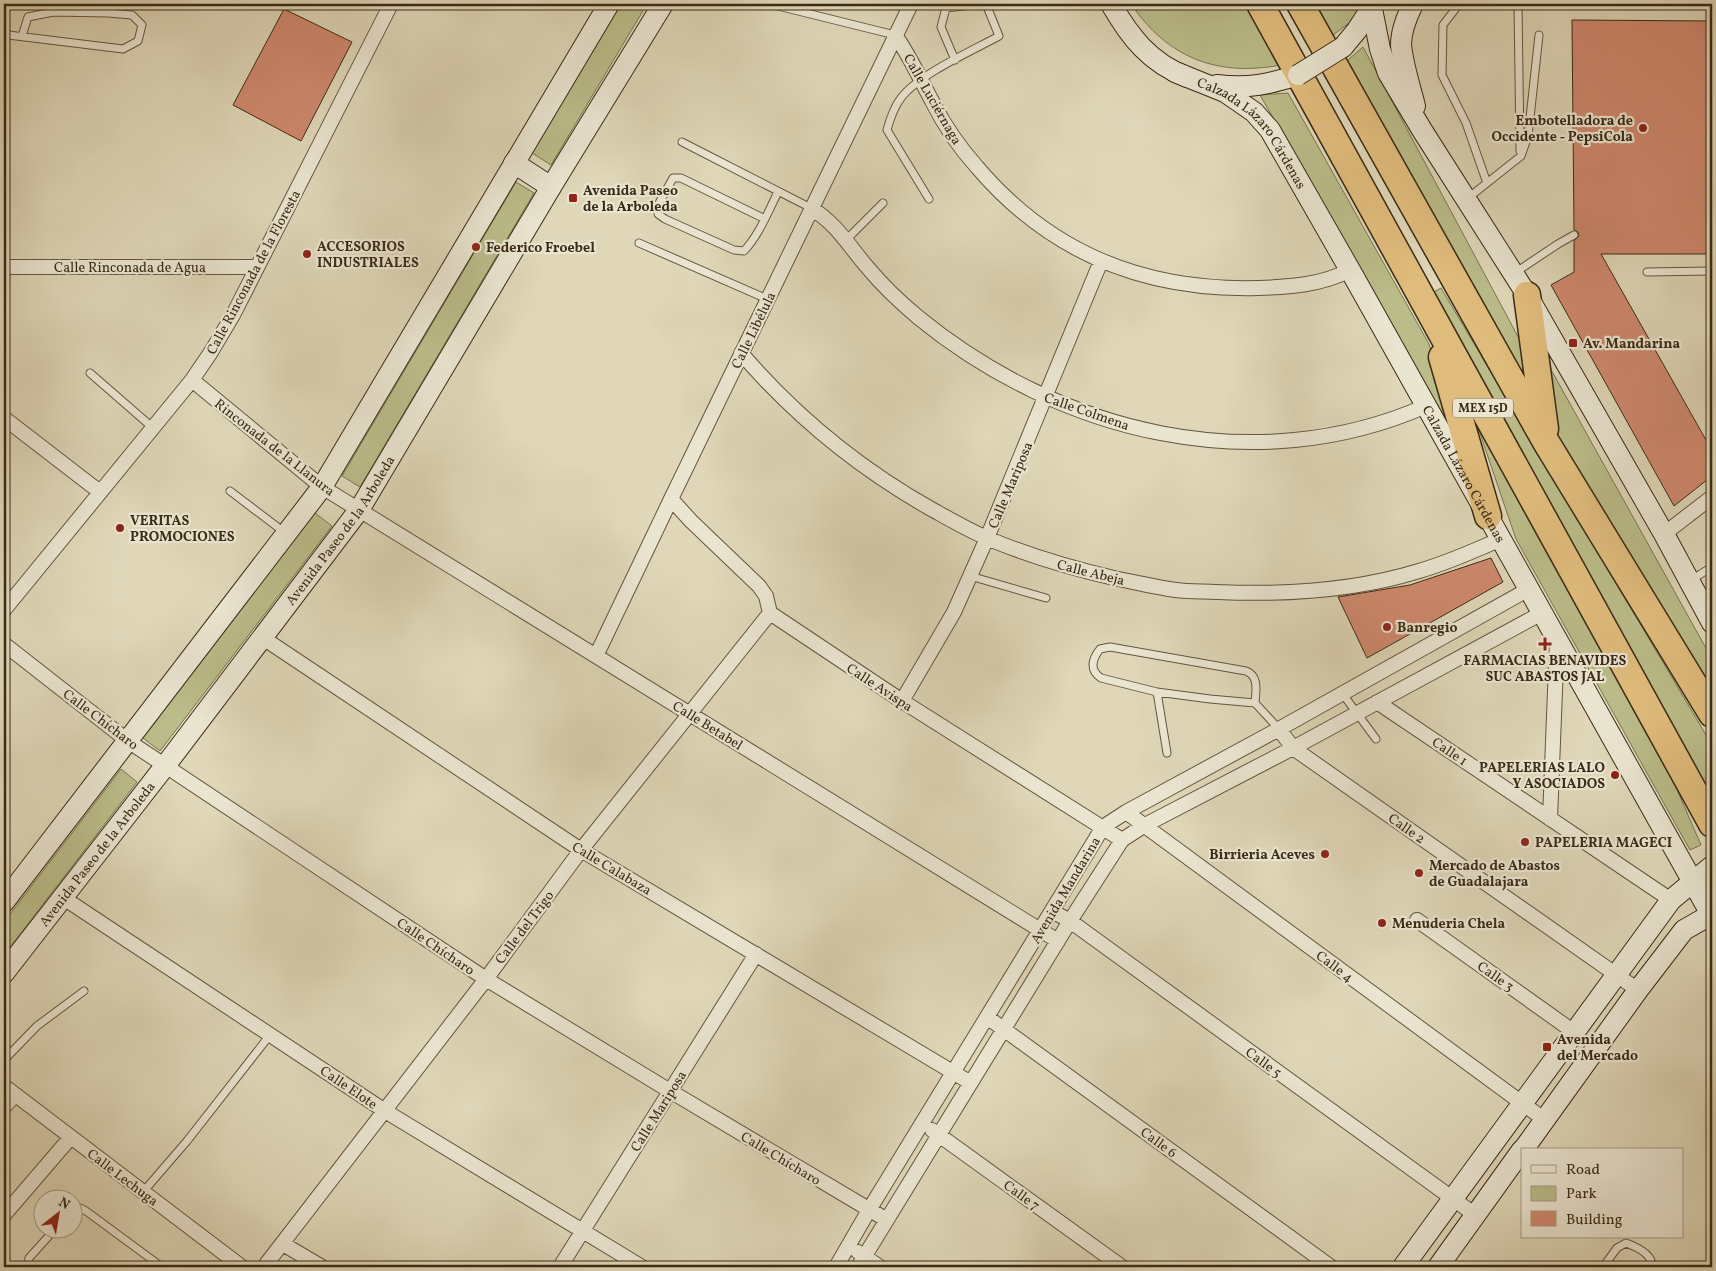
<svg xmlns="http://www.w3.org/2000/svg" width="1716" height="1271" font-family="Vollkorn,serif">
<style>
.green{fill:#babc89;stroke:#7a7450}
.building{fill:#cf896e;stroke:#3b2b16}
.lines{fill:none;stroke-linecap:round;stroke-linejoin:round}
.lane-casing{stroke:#64563e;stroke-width:9}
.street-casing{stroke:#64563e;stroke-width:16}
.secondary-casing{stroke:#3b2b16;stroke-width:22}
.highway-casing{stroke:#3b2b16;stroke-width:29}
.lane{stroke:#eae5d1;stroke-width:7}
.street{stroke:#eae5d1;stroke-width:14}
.secondary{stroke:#eae5d1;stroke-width:20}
.highway{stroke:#e0bc7c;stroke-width:26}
.secondary-bridge-casing{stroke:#3b2b16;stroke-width:22;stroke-linecap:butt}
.secondary-bridge{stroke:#eae5d1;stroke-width:20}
.poi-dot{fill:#8f2418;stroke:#eae5d1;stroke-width:2}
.labels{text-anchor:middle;stroke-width:4.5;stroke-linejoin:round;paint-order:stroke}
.shield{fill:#eae5d1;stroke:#70634e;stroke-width:1}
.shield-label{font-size:12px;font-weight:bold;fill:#3b2b16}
.street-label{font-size:14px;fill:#3b2b16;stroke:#eae5d1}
.poi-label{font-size:14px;font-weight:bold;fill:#3b2b16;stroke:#eae5d1;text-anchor:start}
</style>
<rect width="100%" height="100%" fill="#dfd7b8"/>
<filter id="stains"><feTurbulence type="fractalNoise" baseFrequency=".004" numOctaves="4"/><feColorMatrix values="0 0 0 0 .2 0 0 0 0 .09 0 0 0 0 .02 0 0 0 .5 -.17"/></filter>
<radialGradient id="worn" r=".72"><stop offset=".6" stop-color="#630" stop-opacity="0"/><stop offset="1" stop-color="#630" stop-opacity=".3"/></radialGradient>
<!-- green -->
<path class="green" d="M621 4H647L551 165 532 153Z
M1131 4H1246L1281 65C1217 77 1168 58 1131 4Z
M1316 4H1364L1353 20 1333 35Z
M1363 47 1530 359 1538 411 1342 65Z
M1288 93 1429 344 1460 444 1260 95Z
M516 182 534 193 360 487 342 476Z
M1441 288 1712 745V800L1432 293Z
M1544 357 1712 659V690L1556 437Z
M1473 413 1662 755 1701 845 1690 850 1516 539Z
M315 513 332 526 160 751 143 738Z
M121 769 137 782 4 955V922Z"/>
<!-- building -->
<path class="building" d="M284 9 352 42 301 141 233 105Z
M1572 20 1712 21V254H1601L1706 440 1712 436V476L1674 506 1551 285 1574 272V241L1579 236 1578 232 1574 230Z
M1491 558 1503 582 1367 658 1338 597 1410 585Z"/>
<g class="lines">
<defs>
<path id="lane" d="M770 4 895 35
M1459 4 1443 25 1442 75 1466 123 1487 183
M1518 4 1520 151
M4 26 8 35 33 38 123 49 138 41 142 25 132 15 108 13 53 12 28 17 22 36
M955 60 941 27 946 8 980 4
M682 142 811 208
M1468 198 1521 156 1528 136 1539 35
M929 199 887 130C890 119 894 107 901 98 919 74 972 51 999 36L986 4
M765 219 681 178H673L658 205V214L665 219 734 250 744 251C759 235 768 212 778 192
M846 240 883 203
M639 243 767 299
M1516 272 1558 244 1574 235
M1647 272 1712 271
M90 373 152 427
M230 491 284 532
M970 576 1046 598
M1691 580 1712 567
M1157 692 1210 699 1255 703
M1342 693 1376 739
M1167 753 1157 692 1101 678C1089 670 1092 659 1100 649L1110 647 1246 671C1259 676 1256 690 1255 703L1279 729
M4 1060 37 1026 84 991
M4 1112 18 1097
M143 1192 187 1141 270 1035
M72 1210 80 1208 86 1211 162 1267
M28 1267 29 1258 56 1228
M1603 1267 1617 1248 1626 1243C1637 1247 1653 1255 1652 1267"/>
<path id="street" d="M895 35C910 56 920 79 932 101 944 125 959 147 977 167 1051 254 1145 291 1258 288 1289 287 1322 285 1350 270
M811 208C838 225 848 245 868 268 883 286 901 303 919 318 1060 433 1255 481 1426 406
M4 267H257
M741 353C795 416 860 469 933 510 951 520 970 531 989 539 1030 556 1071 568 1114 578 1134 582 1155 587 1176 590 1190 592 1204 591 1218 592 1285 595 1354 591 1419 571 1447 563 1474 551 1501 539
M192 380 322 487 1058 941
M4 418 100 492
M671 499 691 521 759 586 766 596 770 613 902 701 1122 840
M1664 534 1712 497
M4 610 192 380 211 352 233 315 391 4
M263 638 581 850 971 1083
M4 644 128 741 486 979 670 1091 887 1220
M596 656 671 499 911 4
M902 701 954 612 987 538 1101 261
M1377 702 1671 900
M1279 729 1293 748 1638 990
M1126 812 1545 1120
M1550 819 1557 639
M62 897 385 1111 642 1267
M1052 911 1070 921 1474 1214
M1417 920 1574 1032
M987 1017 1331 1267
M4 1086 242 1267
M932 1130 1122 1267
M4 1215 71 1137
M283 1244 322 1267
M858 1252 880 1267
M264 1267 486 979 581 850 770 613
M560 1267 756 954
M836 1267 869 1210 1103 827 1126 812 1279 729 1529 589
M858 1267 1070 921 1122 840 1145 825 1293 748 1542 613"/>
<g id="secondary">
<path d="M1111 4C1130 37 1150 63 1187 77"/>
<path d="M1413 4C1407 16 1401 31 1401 45 1403 65 1410 86 1415 106"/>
<path d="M1372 9 1380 49 1388 73 1422 130 1527 295 1664 534 1712 623"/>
<path d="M1343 47 1357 30 1374 4"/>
<path id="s1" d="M1175 72 1225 92 1254 112 1270 130 1350 270 1712 916"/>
<path d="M1217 85C1249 89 1269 84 1298 75"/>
<path d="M514 163 551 187"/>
<path d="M4 902 322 487 609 4"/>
<path id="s2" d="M4 973 165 766 359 510 551 187 663 4"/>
<path d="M1523 1150 1638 990 1684 930 1712 914"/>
<path d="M1403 1267 1671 900 1712 866"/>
<path d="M1438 1267 1522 1150"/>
</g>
<path id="highway" d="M1260 4 1712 824
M1300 4 1546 442 1712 714
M1527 295 1545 429
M1442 357 1488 516"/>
</defs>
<!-- lane casing -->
<use href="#lane" class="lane-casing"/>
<!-- street casing -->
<use href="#street" class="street-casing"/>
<!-- secondary casing -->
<use href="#secondary" class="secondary-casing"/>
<!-- highway casing -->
<use href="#highway" class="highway-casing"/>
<!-- lane -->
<use href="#lane" class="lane"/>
<!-- street -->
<use href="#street" class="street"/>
<!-- secondary -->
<use href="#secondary" class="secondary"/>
<!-- highway -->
<use href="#highway" class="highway"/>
<defs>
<path id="secondary-bridge" d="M1298 75 1343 47"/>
</defs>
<!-- secondary-bridge casing -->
<use href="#secondary-bridge" class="secondary-bridge-casing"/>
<!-- secondary-bridge -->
<use href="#secondary-bridge" class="secondary-bridge"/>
</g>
<!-- markers -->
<g class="poi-dot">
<circle cx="1643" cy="128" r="5"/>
<rect x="568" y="193" width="10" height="10" rx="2.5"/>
<circle cx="476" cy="247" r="5"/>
<circle cx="307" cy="254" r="5"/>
<rect x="1568" y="338" width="10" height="10" rx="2.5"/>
<circle cx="120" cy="528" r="5"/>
<circle cx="1387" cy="627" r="5"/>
<path d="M1542.5 636.5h5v5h5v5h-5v5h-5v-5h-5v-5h5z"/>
<circle cx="1615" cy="775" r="5"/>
<circle cx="1525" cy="842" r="5"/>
<circle cx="1325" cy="854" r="5"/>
<circle cx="1419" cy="873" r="5"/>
<circle cx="1382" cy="923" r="5"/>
<rect x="1542" y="1042" width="10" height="10" rx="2.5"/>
</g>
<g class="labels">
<!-- shield labels -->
<rect class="shield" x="1453" y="398.5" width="60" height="19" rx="4"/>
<g class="shield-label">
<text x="1483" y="412">MEX 15D</text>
</g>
<!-- street labels -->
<g class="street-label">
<text transform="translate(933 99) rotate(60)" y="5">Calle Luciérnaga</text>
<text dy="5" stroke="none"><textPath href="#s1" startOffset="102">Calzada Lázaro Cárdenas</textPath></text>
<text x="130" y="272">Calle Rinconada de Agua</text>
<text transform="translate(253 272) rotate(-62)" y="5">Calle Rinconada de la Floresta</text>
<text transform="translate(753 330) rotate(-64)" y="5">Calle Libélula</text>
<text transform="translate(1087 411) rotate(19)" y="5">Calle Colmena</text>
<text transform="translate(275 447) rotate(38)" y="5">Rinconada de la Llanura</text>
<text dy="5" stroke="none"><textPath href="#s1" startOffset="508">Calzada Lázaro Cárdenas</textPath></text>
<text transform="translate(1010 485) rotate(-67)" y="5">Calle Mariposa</text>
<text dy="5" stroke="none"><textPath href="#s2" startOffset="556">Avenida Paseo de la Arboleda</textPath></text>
<text transform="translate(1091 572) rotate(14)" y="5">Calle Abeja</text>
<text transform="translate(880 687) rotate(33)" y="5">Calle Avispa</text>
<text transform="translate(101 719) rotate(37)" y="5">Calle Chícharo</text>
<text transform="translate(708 725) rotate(32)" y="5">Calle Betabel</text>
<text transform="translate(1450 751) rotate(34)" y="5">Calle 1</text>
<text transform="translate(1407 828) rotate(35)" y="5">Calle 2</text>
<text dy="5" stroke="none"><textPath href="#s2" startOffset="151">Avenida Paseo de la Arboleda</textPath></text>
<text transform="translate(612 868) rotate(31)" y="5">Calle Calabaza</text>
<text transform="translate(1065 890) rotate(-59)" y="5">Avenida Mandarina</text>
<text transform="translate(524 927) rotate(-53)" y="5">Calle del Trigo</text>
<text transform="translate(436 946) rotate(34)" y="5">Calle Chícharo</text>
<text transform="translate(1335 966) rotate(37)" y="5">Calle 4</text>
<text transform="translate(1496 976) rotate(35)" y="5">Calle 3</text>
<text transform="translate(1264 1062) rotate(36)" y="5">Calle 5</text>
<text transform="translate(349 1087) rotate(34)" y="5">Calle Elote</text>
<text transform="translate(658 1111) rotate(-58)" y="5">Calle Mariposa</text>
<text transform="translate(1159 1142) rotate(36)" y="5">Calle 6</text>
<text transform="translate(781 1158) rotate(31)" y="5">Calle Chícharo</text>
<text transform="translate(123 1177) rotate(37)" y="5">Calle Lechuga</text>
<text transform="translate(1022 1195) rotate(36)" y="5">Calle 7</text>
</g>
<!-- poi labels -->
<g class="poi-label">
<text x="1633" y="125" text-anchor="end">Embotelladora de<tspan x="1633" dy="16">Occidente - PepsiCola</tspan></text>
<text x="583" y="195">Avenida Paseo<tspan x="583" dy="16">de la Arboleda</tspan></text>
<text x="317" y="251">ACCESORIOS<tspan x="317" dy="16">INDUSTRIALES</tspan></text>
<text x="486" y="252">Federico Froebel</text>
<text x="1583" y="348">Av. Mandarina</text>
<text x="130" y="525">VERITAS<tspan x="130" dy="16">PROMOCIONES</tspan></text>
<text x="1397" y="632">Banregio</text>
<text x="1545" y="665" text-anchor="middle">FARMACIAS BENAVIDES<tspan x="1545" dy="16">SUC ABASTOS JAL</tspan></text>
<text x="1605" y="772" text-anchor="end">PAPELERIAS LALO<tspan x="1605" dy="16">Y ASOCIADOS</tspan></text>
<text x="1535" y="847">PAPELERIA MAGECI</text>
<text x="1315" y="859" text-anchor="end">Birrieria Aceves</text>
<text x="1429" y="870">Mercado de Abastos<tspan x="1429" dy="16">de Guadalajara</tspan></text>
<text x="1392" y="928">Menuderia Chela</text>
<text x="1557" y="1044">Avenida<tspan x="1557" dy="16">del Mercado</tspan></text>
</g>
</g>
<!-- margin -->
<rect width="1716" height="1271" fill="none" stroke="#dfd7b8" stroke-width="20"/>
<rect x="5" y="5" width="1706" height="1261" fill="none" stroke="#3b2b16" stroke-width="2.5"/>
<rect x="10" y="10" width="1696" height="1251" fill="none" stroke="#3b2b16"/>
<!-- legend -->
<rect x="1521" y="1148" width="162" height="90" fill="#eae5d1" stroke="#a49b86"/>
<rect x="1531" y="1165" width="25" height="8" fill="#eae5d1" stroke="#a49b86"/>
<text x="1566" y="1174" font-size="15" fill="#3b2b16">Road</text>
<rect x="1531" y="1186" width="25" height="15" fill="#babc89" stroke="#a49b86"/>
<text x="1566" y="1198" font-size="15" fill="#3b2b16">Park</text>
<rect x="1531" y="1211" width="25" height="15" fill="#cf896e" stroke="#a49b86"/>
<text x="1566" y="1224" font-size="15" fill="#3b2b16">Building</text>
<!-- north arrow -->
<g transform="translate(58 1214) rotate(31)"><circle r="24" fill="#eae5d1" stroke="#a49b86"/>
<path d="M0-4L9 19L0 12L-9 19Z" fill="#8f2418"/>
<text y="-8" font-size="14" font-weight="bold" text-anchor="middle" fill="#3b2b16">N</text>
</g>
<rect width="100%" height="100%" filter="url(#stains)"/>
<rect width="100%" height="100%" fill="url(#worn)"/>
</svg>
